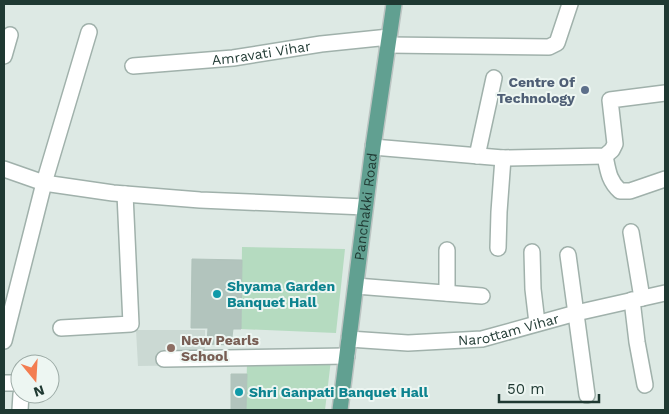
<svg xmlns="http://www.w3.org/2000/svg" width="669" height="414" font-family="'Work Sans',sans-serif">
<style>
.built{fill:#cbd9d3}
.green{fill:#b5dbc0}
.building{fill:#b2c4bd;stroke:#b0c3bb}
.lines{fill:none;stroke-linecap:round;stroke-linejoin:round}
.minor-casing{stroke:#a0b1ab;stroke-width:18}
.major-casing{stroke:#bcc4c2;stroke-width:18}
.minor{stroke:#fff;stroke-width:15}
.major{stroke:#61a091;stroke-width:15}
.service-dot{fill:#5c6f8a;stroke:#edf6f2;stroke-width:2}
.culture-dot{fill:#0f9aa8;stroke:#edf6f2;stroke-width:2}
.education-dot{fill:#8d6e63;stroke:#edf6f2;stroke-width:2}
.labels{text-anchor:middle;stroke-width:4;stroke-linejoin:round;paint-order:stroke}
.street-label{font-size:14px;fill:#1f3932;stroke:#edf6f2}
.service-label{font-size:14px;font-weight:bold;fill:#4e5e75;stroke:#edf6f2;text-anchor:end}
.culture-label{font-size:14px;font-weight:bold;fill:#0d838f;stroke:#edf6f2;text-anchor:start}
.education-label{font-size:14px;font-weight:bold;fill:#785e54;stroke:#edf6f2;text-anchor:start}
</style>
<rect width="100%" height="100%" fill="#dde9e4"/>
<!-- built -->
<path class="built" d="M136 330H205V365L138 366Z"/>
<!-- green -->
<path class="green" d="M242 247 345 249 336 333 241 329Z
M331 360 325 410H246L247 361Z"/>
<!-- building -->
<path class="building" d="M192 259 242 260 241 329H233L231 345 207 344 208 328H191Z
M231 374H247L246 410H231Z"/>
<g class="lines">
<defs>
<g id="minor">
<path d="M387 45 549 47 557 43 570 4"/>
<path d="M4 56 10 35"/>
<path id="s1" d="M133 66 233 58 321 44 389 37"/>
<path d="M373 147 503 158 605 156 612 150 615 144 610 100 665 93"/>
<path d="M477 156 494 78"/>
<path d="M605 156C608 171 609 181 620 191H630L665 179"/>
<path d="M4 169 44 183 113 193 200 200 365 207"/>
<path d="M631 232 642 298"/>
<path d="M498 248 499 212 503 158"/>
<path d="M447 250V293"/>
<path d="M532 252 533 289 537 323"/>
<path d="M568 255 587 395"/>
<path d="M356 286 482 296"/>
<path d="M632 300 637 342 645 385"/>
<path d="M61 328 131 324 125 194"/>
<path id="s2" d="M349 339 408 343 482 339 576 313 665 293"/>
<path d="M4 341 44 183 89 32"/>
<path d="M164 359 347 356"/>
<path d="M4 383H20"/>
<path d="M20 410 21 394"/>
</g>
<g id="major">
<path id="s3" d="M340 410 373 147 394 4"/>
</g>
</defs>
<!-- minor casing -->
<use href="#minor" class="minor-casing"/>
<!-- major casing -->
<use href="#major" class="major-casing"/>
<!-- minor -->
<use href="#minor" class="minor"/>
<!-- major -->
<use href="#major" class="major"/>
</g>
<!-- markers -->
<circle class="service-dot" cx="585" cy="90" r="5"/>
<g class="culture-dot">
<circle cx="217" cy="294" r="5"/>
<circle cx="239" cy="392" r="5"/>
</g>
<circle class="education-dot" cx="171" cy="348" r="5"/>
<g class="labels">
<!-- street labels -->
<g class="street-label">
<text dy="5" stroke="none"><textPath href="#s1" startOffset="129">Amravati Vihar</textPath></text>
<text dy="5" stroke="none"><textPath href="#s3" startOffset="205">Panchakki Road</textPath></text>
<text dy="5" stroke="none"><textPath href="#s2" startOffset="161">Narottam Vihar</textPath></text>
</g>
<!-- service labels -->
<g class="service-label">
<text x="575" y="87">Centre Of<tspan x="575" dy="16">Technology</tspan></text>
</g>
<!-- culture labels -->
<g class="culture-label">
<text x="227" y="291">Shyama Garden<tspan x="227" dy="16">Banquet Hall</tspan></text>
<text x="249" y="397">Shri Ganpati Banquet Hall</text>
</g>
<!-- education labels -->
<g class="education-label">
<text x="181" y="345">New Pearls<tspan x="181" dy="16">School</tspan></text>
</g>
</g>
<!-- border -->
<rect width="669" height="414" fill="none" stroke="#1f3932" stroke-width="10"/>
<!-- north arrow -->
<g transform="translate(35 379) rotate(162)"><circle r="24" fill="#edf6f2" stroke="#9baaa5"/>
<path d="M0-4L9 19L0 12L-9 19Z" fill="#f37d51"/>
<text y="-8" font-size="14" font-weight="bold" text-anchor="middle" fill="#1f3932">N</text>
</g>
<!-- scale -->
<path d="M499 394v8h100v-8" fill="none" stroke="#1f3932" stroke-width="2.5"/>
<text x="507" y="394" font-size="15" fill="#1f3932" stroke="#edf6f2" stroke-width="4" paint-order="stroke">50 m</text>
</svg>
